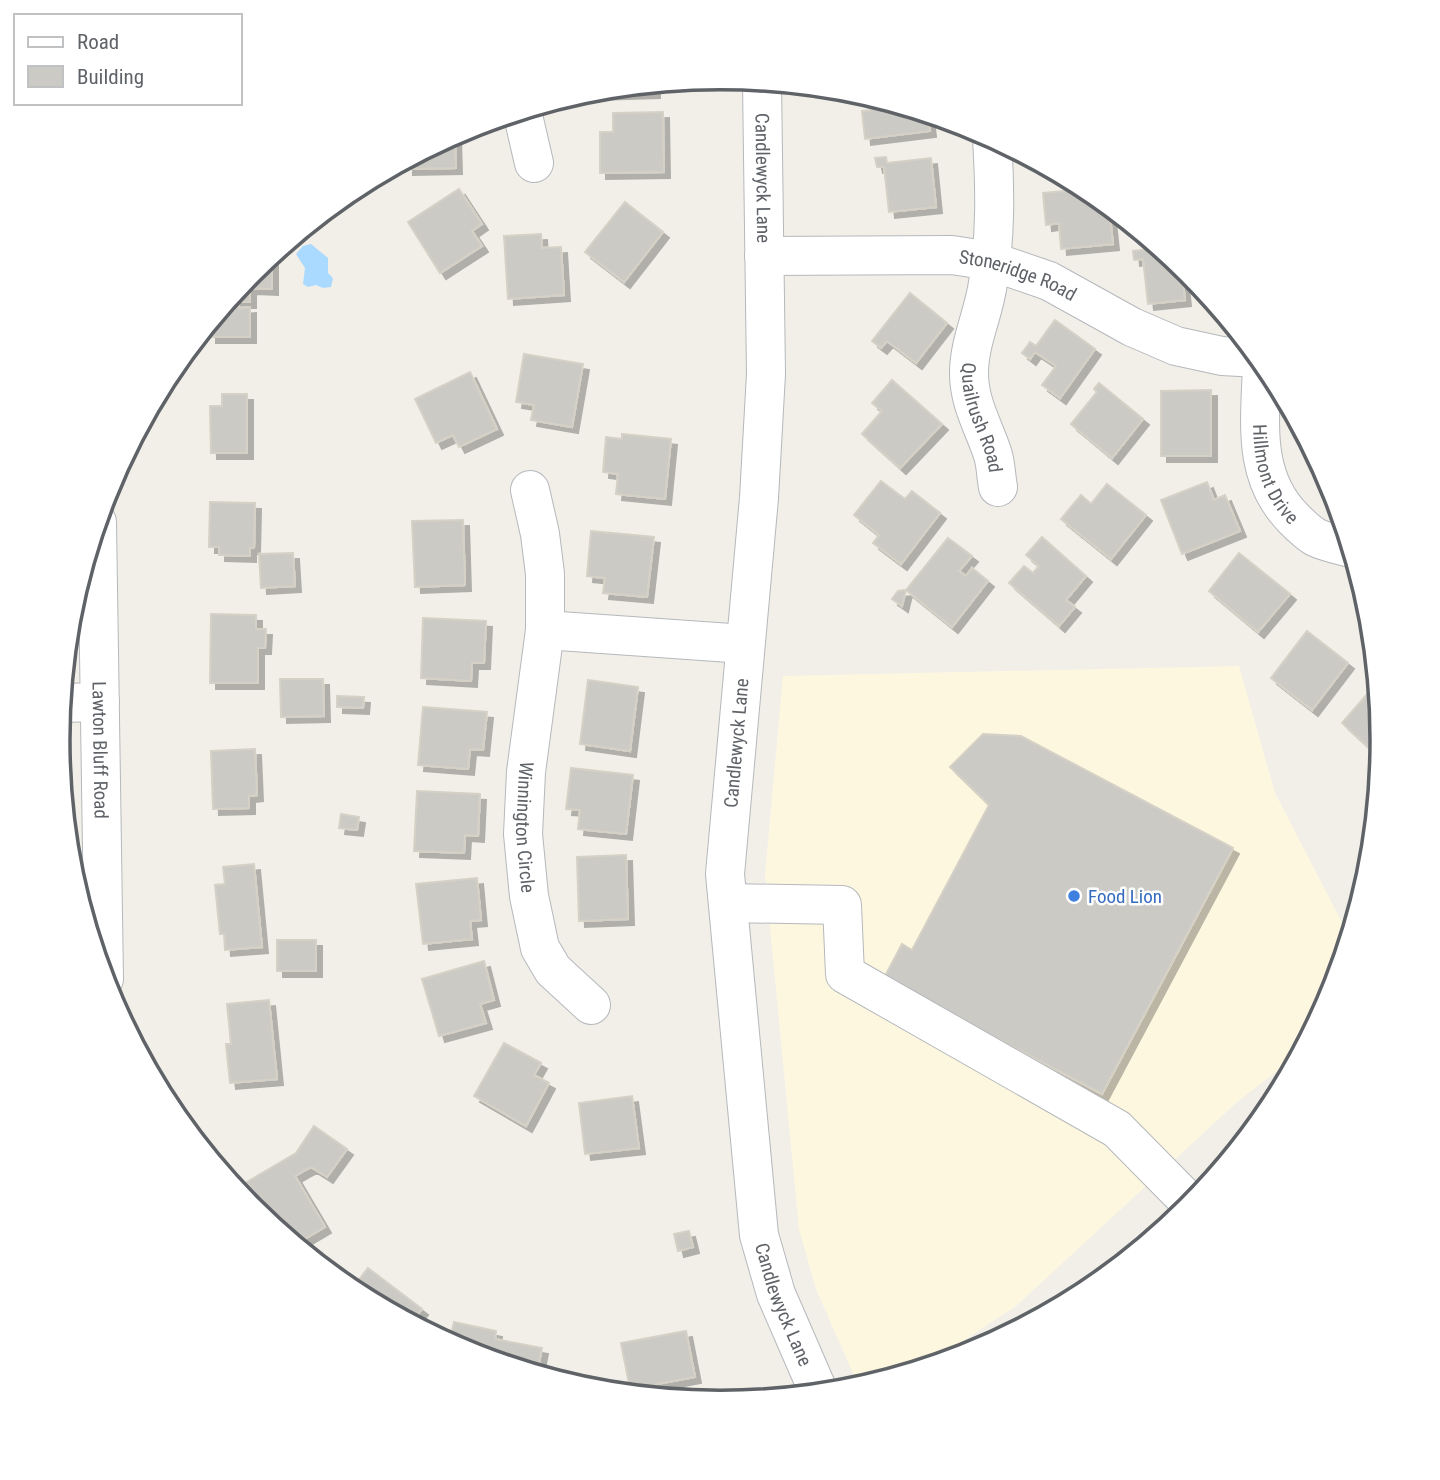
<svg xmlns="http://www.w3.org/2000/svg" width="1440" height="1480" font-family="'Roboto Condensed',sans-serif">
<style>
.commercial{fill:#fef7e0}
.water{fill:#aadaff}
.building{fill:#cccac5;stroke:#d6d1c6;stroke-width:2;filter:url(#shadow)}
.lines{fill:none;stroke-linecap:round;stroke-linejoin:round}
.minor-casing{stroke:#b5b8bc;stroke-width:40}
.minor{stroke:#fff;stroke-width:38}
.shop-dot{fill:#3f7fe0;stroke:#fff;stroke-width:2.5}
.labels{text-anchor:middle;stroke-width:5;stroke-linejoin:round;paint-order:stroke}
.street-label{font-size:19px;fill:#5f6368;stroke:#fff}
.shop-label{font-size:19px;fill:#366cbe;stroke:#fff;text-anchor:start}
.rim{fill:none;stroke:#5f6368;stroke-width:3.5}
</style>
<defs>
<filter id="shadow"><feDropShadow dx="6" dy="6" stdDeviation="0" flood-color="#0004"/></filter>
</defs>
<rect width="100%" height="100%" fill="#f1efe8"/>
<!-- commercial -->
<path class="commercial" d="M1239 666 1275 793 1349 936 1332 994 1300 1053 1236 1103 1016 1306 942 1355 910 1371 859 1387 816 1289 799 1229 765 875 783 676Z"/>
<!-- water -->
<path class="water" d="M311 244 328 258V273L333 278 331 287 323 288 316 285 308 287 303 284 305 268 296 254 303 246Z"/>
<!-- building -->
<path class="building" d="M654 84V92L591 94V90Z
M871 97 928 114 930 131 865 139 862 111 872 110Z
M663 112 664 172 600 173V132H613V113Z
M455 134 456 168 407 169V160Z
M886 157 887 163 931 158 936 207 889 212 884 167H877L875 158Z
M459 189 482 224 472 231 482 246 440 273 408 222Z
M1086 189 1109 207 1113 244 1061 249 1059 223 1046 225 1043 193Z
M625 202 663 232 624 282 585 252Z
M541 234 542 248 561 247 564 295 508 299 504 236Z
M1159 248 1188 271 1182 272 1185 300 1148 304 1143 259 1134 260 1133 251Z
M272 255V289L250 288V302H239V308L250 307V337H210V322L224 305H231V302H227L252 271Z
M910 293 947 323 916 363 887 341 881 348 872 341Z
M1055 320 1095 349 1060 398 1042 385 1056 366 1035 352 1030 359 1022 353 1030 342 1036 346Z
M524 354 583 364 572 427 531 420 534 405 516 402Z
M470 372 497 429 459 447 453 435 436 443 415 399Z
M892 380 942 424 900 468 862 434 882 411 872 403Z
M1099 383 1143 419 1112 458 1071 424 1097 392 1094 389Z
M1211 390V456H1161V391Z
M222 394H247V453H211L210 406H222Z
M622 434 671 439 665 499 616 494 618 474 603 472 606 437 622 439Z
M881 481 905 499 912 491 940 513 901 564 873 543 879 535 854 515Z
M1207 482 1214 500 1225 495 1240 531 1182 554 1161 500Z
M1107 484 1146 515 1111 559 1061 519 1081 495 1091 504Z
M210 502 255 503 254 548H250V556L219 555V547H209Z
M463 520 465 585 415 587 412 521Z
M591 531 654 537 647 597 603 593 605 578 587 576Z
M1042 537 1086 576 1066 600 1075 607 1059 626 1009 583 1024 566 1033 573 1039 566 1026 555Z
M948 538 972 556 959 571 966 576 972 568 988 581 952 627 906 590Z
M293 553 295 586 261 588 259 554Z
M1239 553 1290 594 1258 632 1209 591Z
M906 590 902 606 892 599 898 591Z
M211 614 256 615V629H266L265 648H258V683H210Z
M423 618 486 621 484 663H472L471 681 421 678Z
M1307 631 1348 663 1312 710 1271 678Z
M280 679H323L324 716 281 717Z
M588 680 638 687 630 751 580 744Z
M1377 683 1382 740V748L1376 754 1342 723Z
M337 696 364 697 363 708 337 707Z
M423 707 487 712 483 750 470 749 468 769 418 765Z
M983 734 1021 736 1233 848 1102 1094 884 978 902 944 912 950 989 805 950 767Z
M255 749 257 795 249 796V808L213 809 211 751Z
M571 768 633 775 626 834 578 829 580 810 566 809Z
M417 791 480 794 478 836 465 835 464 853 414 851Z
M341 814 359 817 357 830 339 828Z
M626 855 628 919 579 921 577 857Z
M254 864 262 947 225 950 224 934H220L215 885 225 884 223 867Z
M477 878 481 920 470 921 472 939 423 944 416 884Z
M277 940H316V971H277Z
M484 961 494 1000 480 1004 486 1023 439 1036 422 979Z
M269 1000 277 1079 230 1083 226 1044H231L227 1004Z
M504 1043 541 1063 534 1075 549 1083 526 1126 474 1096Z
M632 1096 639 1148 585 1154 579 1103Z
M314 1126 347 1149 327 1177 311 1167 295 1176 325 1227 296 1244 271 1224 247 1182 296 1153Z
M689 1231 693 1247 678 1251 674 1234Z
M368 1268 422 1309 412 1322 351 1290Z
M454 1322 496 1331 495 1339 542 1348 537 1373 466 1352 449 1343Z
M686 1331 695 1377 630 1389 621 1343Z"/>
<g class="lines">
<defs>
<g id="minor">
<path id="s1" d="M762 82 766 374 759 498 725 874 759 1235 776 1294 819 1393"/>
<path d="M522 111 534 163"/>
<path id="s2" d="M992 138C995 188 996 234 988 283 984 313 969 342 969 373 969 404 984 427 993 455 996 465 996 477 998 487"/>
<path id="s3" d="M764 256 952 255 991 261 1049 281 1132 327 1176 346 1222 356 1259 358"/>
<path id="s4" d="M1262 361C1261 418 1250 475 1294 519 1300 525 1307 532 1315 537 1325 542 1339 545 1351 548"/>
<path id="s5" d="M530 490 540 534 545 574V630L526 772 523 834 529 896 540 948 553 970 591 1005"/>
<path id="s6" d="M97 522 104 979"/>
<path d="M545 630 745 644"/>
<path d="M61 703 100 702"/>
<path d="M728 903 842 905 845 974 1117 1129 1191 1204"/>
</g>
</defs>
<!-- minor casing -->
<use href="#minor" class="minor-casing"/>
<!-- minor -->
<use href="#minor" class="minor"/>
</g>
<!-- markers -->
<circle class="shop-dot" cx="1074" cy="896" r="7"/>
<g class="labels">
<!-- street labels -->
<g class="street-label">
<text dy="7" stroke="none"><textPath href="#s1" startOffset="96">Candlewyck Lane</textPath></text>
<text dy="7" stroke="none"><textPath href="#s3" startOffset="257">Stoneridge Road</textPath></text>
<text dy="7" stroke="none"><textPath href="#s2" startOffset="284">Quailrush Road</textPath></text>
<text dy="7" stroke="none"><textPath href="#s4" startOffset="116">Hillmont Drive</textPath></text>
<text transform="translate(736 743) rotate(-85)" y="7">Candlewyck Lane</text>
<text dy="7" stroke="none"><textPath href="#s6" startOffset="228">Lawton Bluff Road</textPath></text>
<text dy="7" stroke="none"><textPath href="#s5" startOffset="340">Winnington Circle</textPath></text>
<text dy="7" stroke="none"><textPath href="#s1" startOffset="1230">Candlewyck Lane</textPath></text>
</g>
<!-- shop labels -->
<g class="shop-label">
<text x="1088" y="903">Food Lion</text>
</g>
</g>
<!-- crop -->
<path d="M0 0H1440V1480H0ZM70 740a650 650 0 1 1 1300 0a650 650 0 1 1-1300 0Z" fill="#fff" fill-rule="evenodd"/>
<path class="rim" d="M70 740a650 650 0 1 1 1300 0a650 650 0 1 1-1300 0Z"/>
<!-- legend -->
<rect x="14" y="14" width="228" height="91" fill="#ffffff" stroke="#bfc1c3" stroke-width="2"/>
<rect x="28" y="37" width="35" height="10" fill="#ffffff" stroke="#bfc1c3" stroke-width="2"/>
<text x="77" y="49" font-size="21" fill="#5f6368">Road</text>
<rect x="28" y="66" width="35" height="21" fill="#cccac5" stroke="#bfc1c3" stroke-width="2"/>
<text x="77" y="84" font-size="21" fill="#5f6368">Building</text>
</svg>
